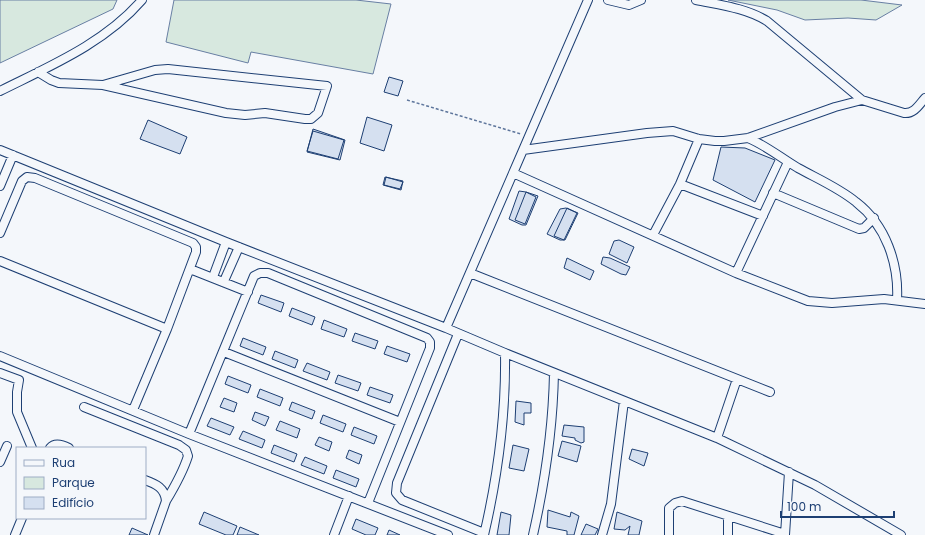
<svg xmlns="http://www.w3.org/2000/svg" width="925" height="535" font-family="Poppins,sans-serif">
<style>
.green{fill:#d7e8df;stroke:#687fa3}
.building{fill:#d5e0f0;stroke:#1d3f73}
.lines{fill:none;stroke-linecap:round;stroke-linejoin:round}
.minor-casing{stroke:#1d3f73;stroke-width:10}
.path{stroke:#5e769c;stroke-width:1.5;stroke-dasharray:3 2;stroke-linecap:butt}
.minor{stroke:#f4f7fb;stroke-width:8}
</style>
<rect width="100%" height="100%" fill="#f4f7fb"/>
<!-- green -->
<path class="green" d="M0 0H117L113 9 0 63Z
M174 0H356L391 4 373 74 251 52 248 63 166 42Z
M728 0H861L902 5 876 20 848 18 805 20 777 10Z"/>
<!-- building -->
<path class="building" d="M389 77 403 81 398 96 384 92Z
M367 117 392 125 384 151 360 143Z
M148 120 187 137 180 154 140 139Z
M313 129 345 140 340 160 307 152Z
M313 131 344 140 338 159 307 151Z
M721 147 745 148 775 160 755 202 713 180Z
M385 177 403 181 401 190 383 185Z
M386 177 403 182 400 189 384 185Z
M519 191 526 192 538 196 526 225H522L509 219Z
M526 192 536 197 525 224 515 220Z
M566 208 578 213 565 240H560L547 234 560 209Z
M567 208 577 213 564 240 554 236Z
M619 240 634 247 627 263 609 254 614 241Z
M603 257 610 258 630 267 626 275 621 274 601 264Z
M567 258 594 271 590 280 564 268Z
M261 295 284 303 281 312 258 303Z
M292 308 315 317 312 325 289 316Z
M324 320 347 329 344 337 321 329Z
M355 333 378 341 375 349 352 341Z
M243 338 266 347 263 355 240 346Z
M387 346 410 354 407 362 384 354Z
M275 351 298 360 295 368 272 359Z
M307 363 330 372 327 380 303 371Z
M338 375 361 383 358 391 335 383Z
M228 376 251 385 248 393 225 384Z
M370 387 393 395 390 403 367 395Z
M260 389 283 398 280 406 257 397Z
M224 398 237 403 234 412 220 407Z
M516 401 531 403V413H524V425L515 422Z
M292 402 315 411 312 419 289 410Z
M255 412 269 417 265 426 252 420Z
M323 415 346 424 343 432 320 423Z
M211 418 234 427 230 435 207 426Z
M280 421 300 429 297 438 276 430Z
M564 425 584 427V442L581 443 575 440V438L562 436Z
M354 427 377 436 374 444 351 435Z
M243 431 265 440 262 448 239 439Z
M319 437 332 442 329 451 315 445Z
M562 441 581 446 577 462 558 456Z
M274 445 297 454 294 462 271 453Z
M513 445 529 449 524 471 509 468Z
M632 449 648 453 644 466 629 459Z
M349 450 362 455 359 464 346 458Z
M305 457 327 466 324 474 301 465Z
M336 470 359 479 356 487 333 478Z
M548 510 570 517 571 512 579 516 574 535H567V531L547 527Z
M204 512 237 526 233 535H226L199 524Z
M501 512 511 515 509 535H497Z
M617 512 642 521 639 535H628L630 526 625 530 614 529Z
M356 519 378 528 375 535H366L352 529Z
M586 524 598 529 595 535H581Z
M240 527 259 535H237Z
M132 528 148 535H129Z
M389 530 400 535H387Z"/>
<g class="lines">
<defs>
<path id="minor" d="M608 0 629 5 641 0
M696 0C720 5 746 8 767 21L862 100
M38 72 51 80 59 83 103 85 226 113 245 115 265 113 305 119H311L318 113 327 86 168 69 155 70 103 85
M0 91C50 66 105 43 142 0
M748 138C767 146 781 158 798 168 818 179 839 188 856 202 886 225 899 264 897 300
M0 150 226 242 446 328 505 353 717 438 815 485 901 535
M523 150 588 0
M513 173 736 273 808 301 832 303 884 299 925 304
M680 184 763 216
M0 186 13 155
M773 193 859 229 864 228 874 218
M0 233 22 181 27 177 35 178 193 243 196 247V252L167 329 133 410
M653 235 680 184 699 139
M0 261 167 329
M190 269 248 292
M470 273 770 392
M736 273 788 162
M213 277 226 242
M224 281 239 247
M446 328 523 150 647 133 673 131 699 139 715 141H724L748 138 835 107 862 100 904 113C914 114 919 105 925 98
M458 334 397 483 396 493 402 500 484 533
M224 352 400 422
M0 356 189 434 448 535
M0 373 19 380 17 392V412L32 448
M84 407 179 445 186 450 188 456C183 472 175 486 166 501
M189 434 254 276 260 273H268L427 338 430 342V348L368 503
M717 438 737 379
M50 448C55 442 63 445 69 448
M0 462 7 446
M145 480C156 484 165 488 166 501L154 535
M15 535 22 518
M334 535 349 496
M484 535C498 475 506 414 505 353
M533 535C545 482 553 427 554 373
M602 535 611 504 624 401
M669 535V508L675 503 682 501 785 534
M728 535V516
M785 535 789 472"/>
</defs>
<!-- minor casing -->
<use href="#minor" class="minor-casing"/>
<!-- path -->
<path class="path" d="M407 100 521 134"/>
<!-- minor -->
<use href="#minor" class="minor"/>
</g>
<!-- legend -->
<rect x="16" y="447" width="130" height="72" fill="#f4f7fb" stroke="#9eadc5"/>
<rect x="24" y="460" width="20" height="6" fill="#f4f7fb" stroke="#9eadc5"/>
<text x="52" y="467" font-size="12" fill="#1d3f73">Rua</text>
<rect x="24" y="477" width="20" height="12" fill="#d7e8df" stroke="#9eadc5"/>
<text x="52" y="487" font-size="12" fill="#1d3f73">Parque</text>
<rect x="24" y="497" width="20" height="12" fill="#d5e0f0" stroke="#9eadc5"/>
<text x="52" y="507" font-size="12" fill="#1d3f73">Edifício</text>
<!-- scale -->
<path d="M781 511v6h113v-6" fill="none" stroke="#1d3f73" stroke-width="2"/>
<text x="787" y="511" font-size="12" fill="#1d3f73" stroke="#f4f7fb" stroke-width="3" paint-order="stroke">100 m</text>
</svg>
